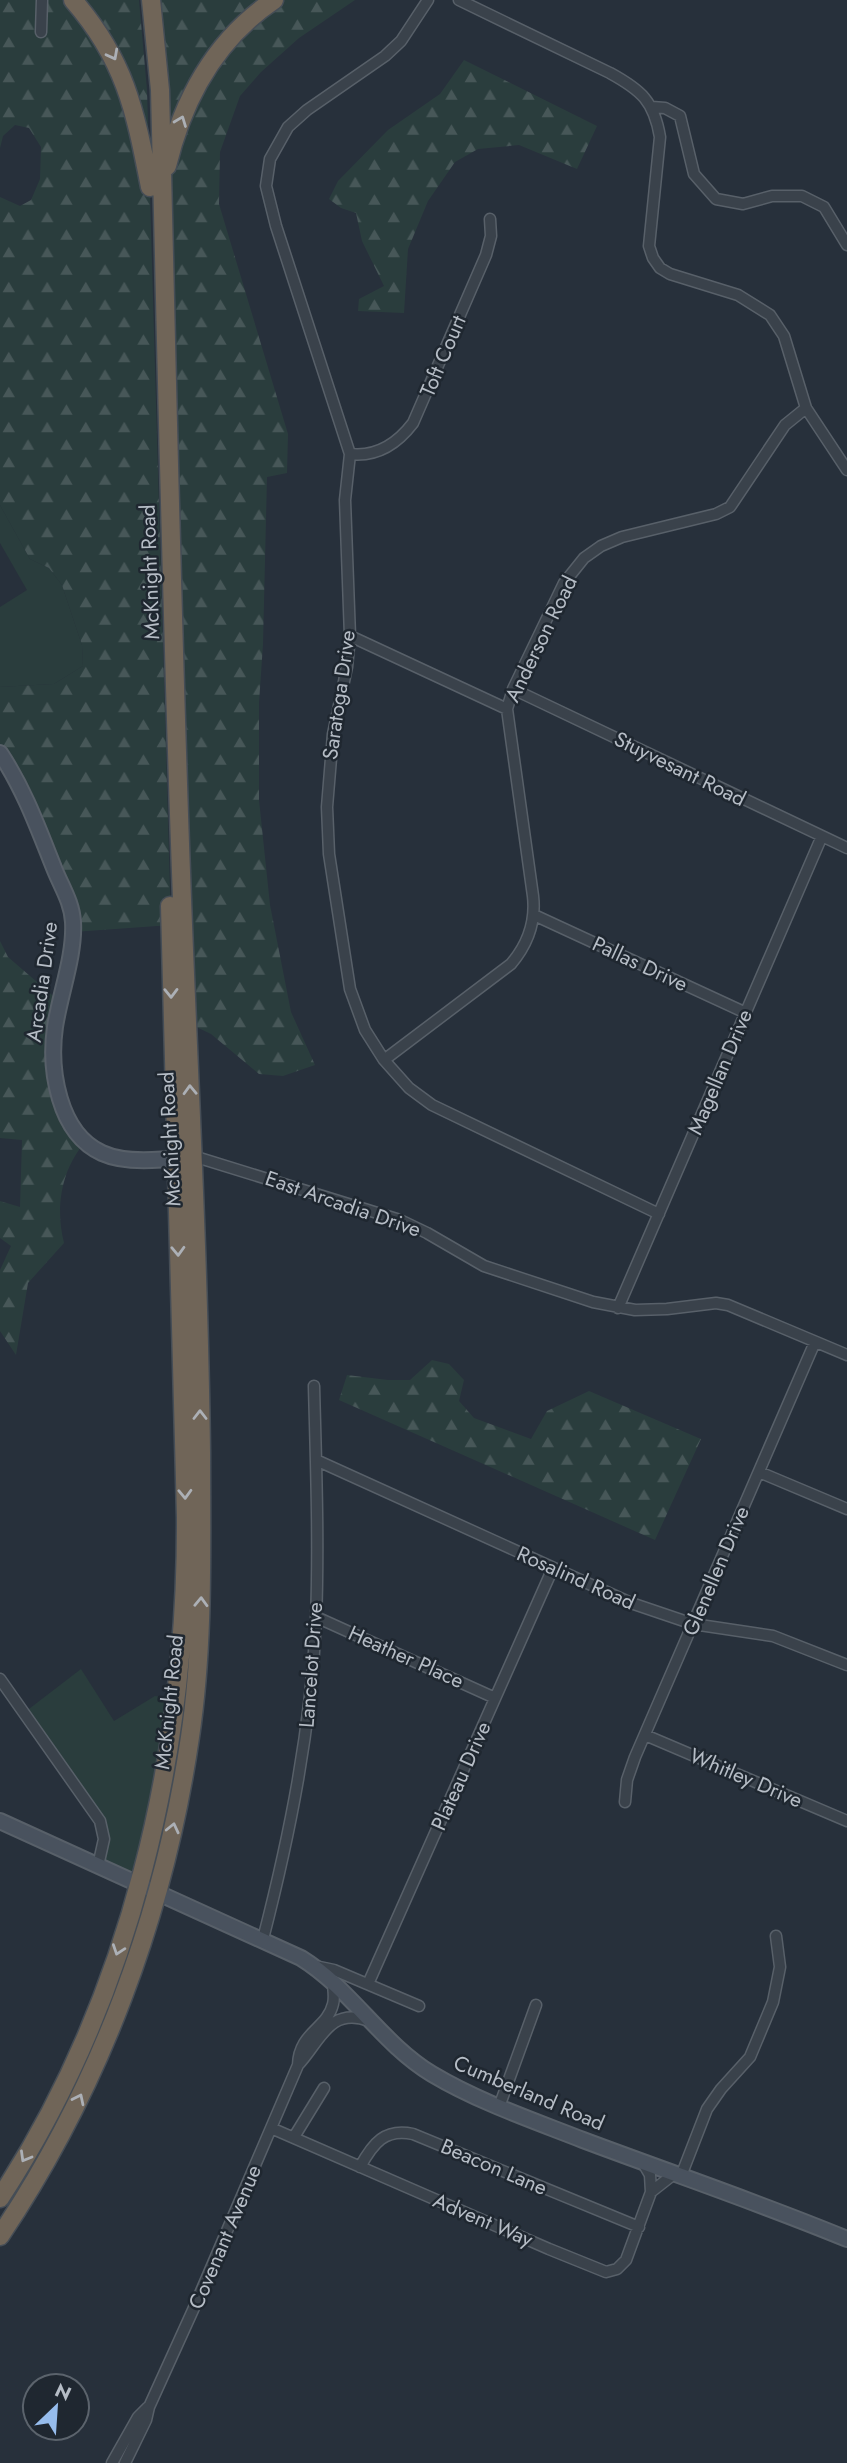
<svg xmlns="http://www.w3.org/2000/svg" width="847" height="2463" font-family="Jost,sans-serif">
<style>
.grass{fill:#2a3d3d}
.forest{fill:url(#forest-firs)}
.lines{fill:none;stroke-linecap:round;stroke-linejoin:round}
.street-casing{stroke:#586069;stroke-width:13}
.secondary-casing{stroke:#586069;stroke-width:18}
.highway-casing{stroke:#454d56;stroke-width:21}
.street{stroke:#3a424b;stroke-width:10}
.secondary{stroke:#49525e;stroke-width:14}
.highway{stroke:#706558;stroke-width:18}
.oneway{stroke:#acb0b6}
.labels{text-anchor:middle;stroke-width:5;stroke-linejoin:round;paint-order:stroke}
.street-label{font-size:21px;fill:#b6bdc6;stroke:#1f2730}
</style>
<defs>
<pattern id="forest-firs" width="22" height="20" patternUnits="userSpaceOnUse" patternTransform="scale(1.75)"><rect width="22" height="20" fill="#2a3d3d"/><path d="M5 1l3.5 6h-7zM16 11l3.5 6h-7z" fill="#475758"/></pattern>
</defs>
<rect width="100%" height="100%" fill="#27303b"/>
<!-- grass -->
<path class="grass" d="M0 505 30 559 49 568 62 585 82 645 83 666 54 684 0 687V607L27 590 0 543Z
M81 1669 114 1721 155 1696 176 1699 139 1885 98 1866 104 1833 25 1712Z"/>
<!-- forest -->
<path class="forest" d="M0 0H139L147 90 171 925 73 932V921L0 753V687L54 684 83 666 82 645 62 585 49 568 30 559 0 505V197L20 206 31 200 40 179 41 147 29 128 15 125 3 136 0 148Z
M151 0H355L299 38 261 72 240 96 220 152 219 204 288 434 287 473 267 477 263 644 259 703V800L270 905 291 1012 315 1065 283 1076 259 1074 211 1034 188 1023Z
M464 60 597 126 577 169 519 145 478 149 455 162 428 201 408 249 404 313 358 311 359 299 384 286 362 241 356 213 341 208 329 199 338 181 388 130 440 94Z
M0 941 8 957 59 1001V1093L86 1141C61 1169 55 1208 64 1243L28 1283 16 1355 0 1331V1270L11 1246 0 1238V1201L20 1207 22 1140 0 1138Z
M432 1360 449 1364 464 1380 459 1401 474 1418 531 1439 547 1411 589 1391 701 1439 655 1540 339 1400 347 1375 388 1380H410Z"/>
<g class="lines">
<defs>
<path id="street" d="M428 0 401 41 385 56 307 110 288 127 270 159 266 186 276 226 350 454 345 500 350 636 347 667 333 734 327 807 329 854 350 989 365 1030 384 1060 409 1088 432 1105 659 1214
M459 0 610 73C641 90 654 101 660 137L649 246 653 258 660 268 670 274 738 295 770 315 784 336 806 408 847 470
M41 32 42 0
M652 107 665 108 680 116 694 174 716 199 743 204 772 196H802L824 207 847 245
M350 454C376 457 397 444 413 423L486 255 491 236 490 219
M350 636 507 709
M513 689 847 848
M534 915 746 1013
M384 1060 511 964C528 944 536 922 533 896L507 709 513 689 564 583 584 558 601 546 622 537 716 514 730 507 785 425 806 408
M193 1156 400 1220 427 1233 484 1266 593 1302 635 1310 667 1309 716 1303 728 1305 847 1355
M618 1308 822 836
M316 1460 631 1603 693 1624 773 1636 847 1665
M759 1472 847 1509
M316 1617 495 1698
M0 1679 100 1821 104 1839 98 1866
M645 1735 847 1821
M625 1802 627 1780 635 1757 815 1342
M263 1939C290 1834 311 1729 316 1620 319 1542 316 1464 314 1386
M315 1966 334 1970 419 2006
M368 1984 553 1568
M298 2065C299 2032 327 2029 333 2004 335 1997 333 1989 333 1982
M499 2107 536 2005
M271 2128 549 2249 606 2272 617 2269 626 2260 651 2192 650 2175 643 2163
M294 2137 324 2088
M360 2167C373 2143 385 2128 413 2134L639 2227
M681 2176 707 2109 721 2089 750 2057 773 2002 780 1967 776 1936
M651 2192 674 2174
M112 2463 138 2417 148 2407
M125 2463 146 2420 149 2407 193 2310 298 2065C320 2042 329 2006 369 2021"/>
<path id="secondary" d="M0 753C24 789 38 828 54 868 61 886 72 902 73 922 75 955 60 994 55 1027 49 1069 58 1133 102 1153 126 1164 161 1160 186 1157
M0 1821 301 1958C351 1989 381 2043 432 2074 479 2102 532 2120 583 2140 671 2173 760 2203 847 2239"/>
<path id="highway" d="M73 0C126 61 135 111 150 187
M167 166C183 99 216 39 274 0
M0 2198C131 1998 187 1755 186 1518L170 906
M0 2236C100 2087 164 1915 190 1737 204 1643 201 1547 201 1452 199 1276 190 1101 183 925 172 647 167 368 160 90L151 0"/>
</defs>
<!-- street casing -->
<use href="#street" class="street-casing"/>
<!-- secondary casing -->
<use href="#secondary" class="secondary-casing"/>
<!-- highway casing -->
<use href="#highway" class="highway-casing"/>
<!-- street -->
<use href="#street" class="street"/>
<!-- secondary -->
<use href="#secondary" class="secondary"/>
<!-- highway -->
<use href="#highway" class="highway"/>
</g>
<!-- one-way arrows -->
<defs><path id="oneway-chevron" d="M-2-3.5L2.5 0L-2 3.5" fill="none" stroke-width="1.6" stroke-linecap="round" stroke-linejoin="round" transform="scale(1.75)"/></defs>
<g class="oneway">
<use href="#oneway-chevron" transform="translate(113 55) rotate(62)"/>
<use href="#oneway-chevron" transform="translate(181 121) rotate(-69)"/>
<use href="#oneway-chevron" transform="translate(171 993) rotate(89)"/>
<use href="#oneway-chevron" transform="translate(190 1090) rotate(-92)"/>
<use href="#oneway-chevron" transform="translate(178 1251) rotate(88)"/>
<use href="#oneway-chevron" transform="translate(200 1415) rotate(-90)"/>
<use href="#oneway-chevron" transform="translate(185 1494) rotate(88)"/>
<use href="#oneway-chevron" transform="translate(201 1602) rotate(-88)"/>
<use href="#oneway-chevron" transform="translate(173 1828) rotate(-77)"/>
<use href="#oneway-chevron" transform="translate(118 1950) rotate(109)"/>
<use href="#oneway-chevron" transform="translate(79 2099) rotate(-64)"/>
<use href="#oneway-chevron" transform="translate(25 2157) rotate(120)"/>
</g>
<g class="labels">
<!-- street labels -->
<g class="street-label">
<text transform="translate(443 356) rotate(-67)" y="7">Toft Court</text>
<text transform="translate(150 572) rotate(-92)" y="7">McKnight Road</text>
<text transform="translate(541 639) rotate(-64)" y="7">Anderson Road</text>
<text transform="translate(339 695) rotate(-82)" y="7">Saratoga Drive</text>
<text transform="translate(680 769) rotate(26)" y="7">Stuyvesant Road</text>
<text transform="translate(640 964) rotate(25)" y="7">Pallas Drive</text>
<text transform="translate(42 982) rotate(-82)" y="7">Arcadia Drive</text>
<text transform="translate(720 1072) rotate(-67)" y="7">Magellan Drive</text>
<text transform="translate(170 1139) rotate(-93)" y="7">McKnight Road</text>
<text transform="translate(343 1204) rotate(19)" y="7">East Arcadia Drive</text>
<text transform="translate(716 1571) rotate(-67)" y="7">Glenellen Drive</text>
<text transform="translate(576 1578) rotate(24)" y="7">Rosalind Road</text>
<text transform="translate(406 1657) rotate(24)" y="7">Heather Place</text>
<text transform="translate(311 1665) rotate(-86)" y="7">Lancelot Drive</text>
<text transform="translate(169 1702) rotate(-84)" y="7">McKnight Road</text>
<text transform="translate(461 1776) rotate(-66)" y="7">Plateau Drive</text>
<text transform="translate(746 1778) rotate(23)" y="7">Whitley Drive</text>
<text transform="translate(529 2093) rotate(23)" y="7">Cumberland Road</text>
<text transform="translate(494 2167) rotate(23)" y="7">Beacon Lane</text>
<text transform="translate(483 2220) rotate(23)" y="7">Advent Way</text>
<text transform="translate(225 2237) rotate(-67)" y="7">Covenant Avenue</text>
</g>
</g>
<!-- north arrow -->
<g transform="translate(56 2407) rotate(25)"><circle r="33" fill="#1f2730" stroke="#5b636c" stroke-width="2"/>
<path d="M0-5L12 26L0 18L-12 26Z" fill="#96bcec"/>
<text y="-10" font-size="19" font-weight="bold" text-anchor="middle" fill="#b6bdc6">N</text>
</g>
</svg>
